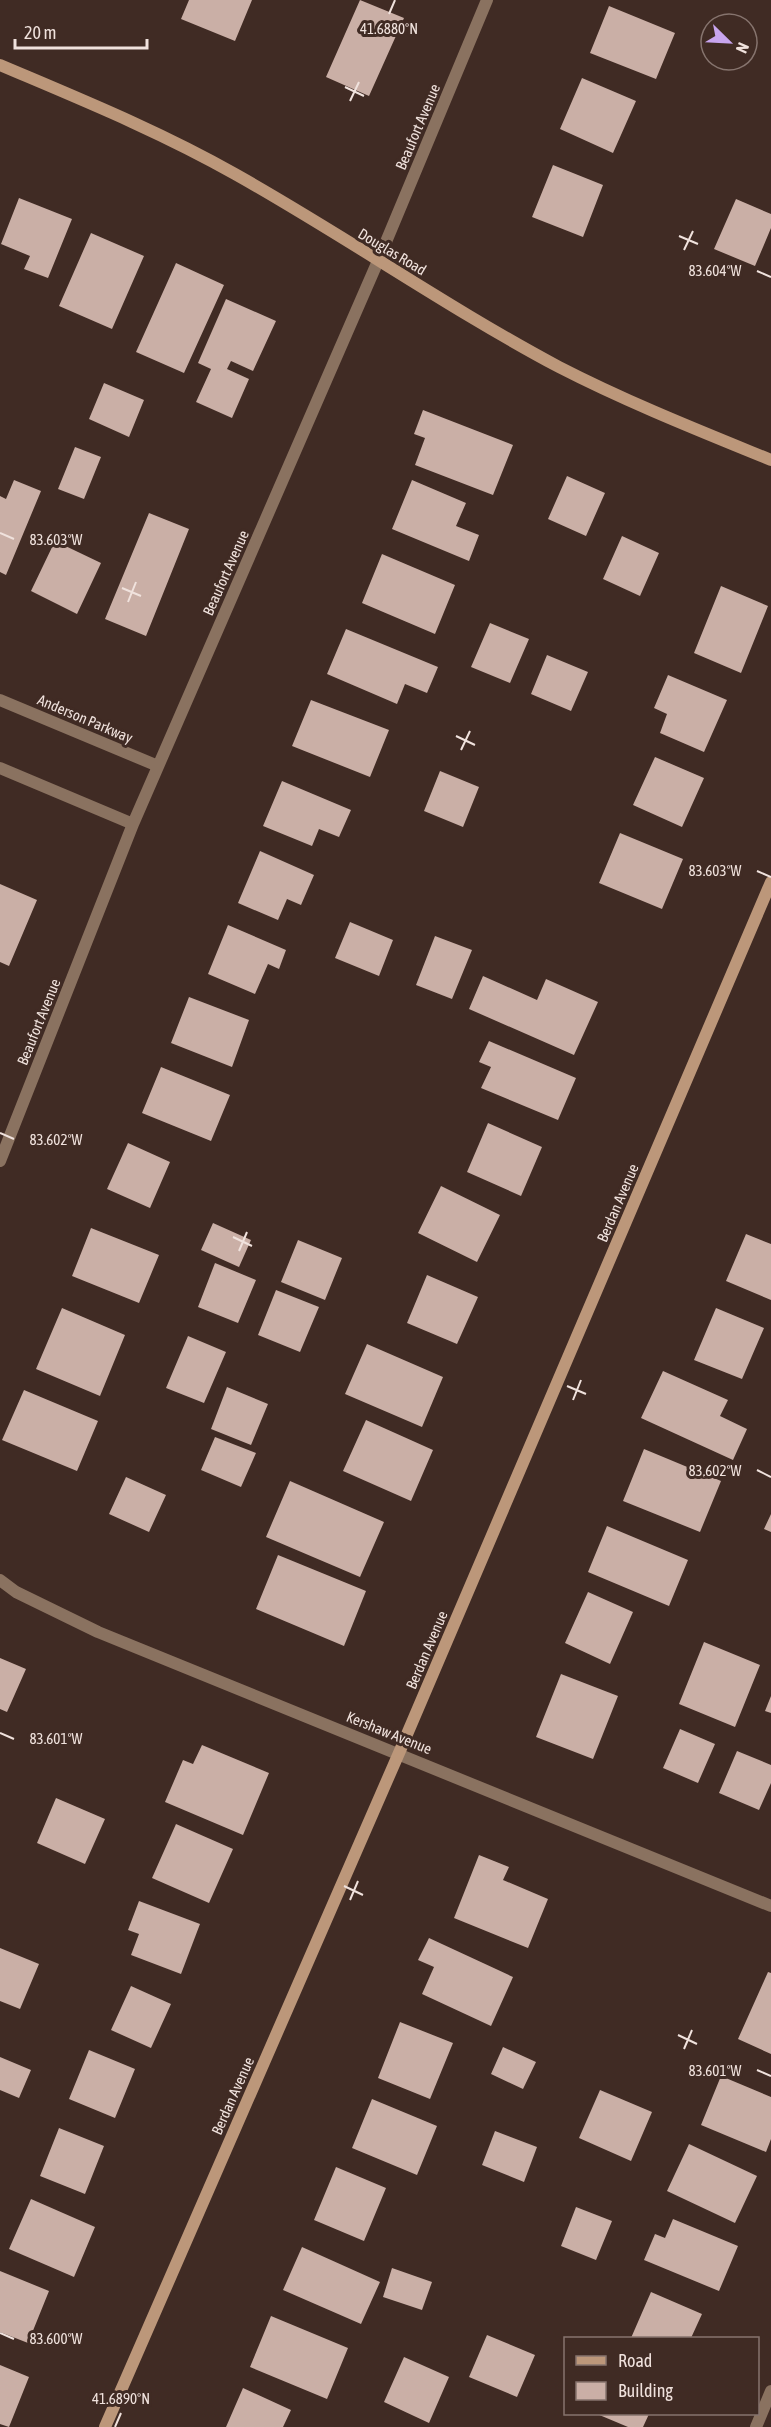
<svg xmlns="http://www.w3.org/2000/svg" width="771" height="2427" font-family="'Asap Condensed',sans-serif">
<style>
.building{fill:#caafa6}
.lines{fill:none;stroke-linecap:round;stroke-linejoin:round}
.street{stroke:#8a7260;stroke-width:12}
.secondary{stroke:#bc977a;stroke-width:12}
.ticks{fill:none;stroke:#f0e2dd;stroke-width:2}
.labels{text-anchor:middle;stroke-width:6;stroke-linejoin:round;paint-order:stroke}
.street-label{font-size:15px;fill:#f0e2dd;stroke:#402b24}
.ticks-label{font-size:15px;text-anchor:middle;fill:#f0e2dd;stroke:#402b24;stroke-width:6;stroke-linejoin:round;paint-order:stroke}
</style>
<rect width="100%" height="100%" fill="#402b24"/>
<!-- building -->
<path class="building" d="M189 0H252L235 41 181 19Z
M360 0 404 18 369 96 326 77Z
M609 6 675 33 656 79 590 53Z
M582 78 636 101 613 153 560 129Z
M553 165 603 185 583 237 532 217Z
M19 198 72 219 48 278 24 269 30 256 1 244Z
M736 199 771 214V228L755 266 714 249Z
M91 233 144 256 112 329 59 306Z
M176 263 224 285 184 373 136 352Z
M226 299 276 321 253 371 231 361 227 369 249 379 232 418 196 402 211 369 198 363Z
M104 383 144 400 129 437 89 419Z
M423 410 513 445 493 495 415 465 425 438 414 434Z
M75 447 101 457 84 499 58 489Z
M567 476 605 493 586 536 548 519Z
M14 480 41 491 6 575 0 572V496L6 499Z
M412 480 466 503 456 526 479 535 469 561 392 529Z
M149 513 189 529 146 636 105 619Z
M622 536 659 553 640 596 603 579Z
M55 541 101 563 77 614 31 591Z
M382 554 455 585 435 634 362 603Z
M721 586 768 606 741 673 694 653Z
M490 623 529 639 510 683 471 667Z
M346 629 438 667 427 693 405 684 397 704 327 674Z
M547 655 588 672 571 711 531 694Z
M668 675 727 700 704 752 660 733 667 714 654 708Z
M311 700 389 730 370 777 292 746Z
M655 757 704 778 682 827 633 805Z
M440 771 479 787 463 827 424 811Z
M282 781 351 810 339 837 319 829 312 846 263 826Z
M620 833 683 859 662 909 599 883Z
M260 851 314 875 301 905 287 899 278 920 238 903Z
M0 884 37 900 9 966 0 962Z
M350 922 393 940 379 976 335 958Z
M228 925 286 950 279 969 268 964 255 994 208 974Z
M435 936 472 950 452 999 416 985Z
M483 976 537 1000 546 979 598 1002 574 1055 469 1009Z
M189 997 249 1020 232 1067 171 1043Z
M489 1041 576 1078 558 1120 481 1088 491 1067 479 1062Z
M161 1067 230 1095 211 1141 142 1113Z
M488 1123 542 1147 521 1196 467 1172Z
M128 1143 170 1162 150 1208 107 1189Z
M441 1186 500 1215 477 1262 418 1233Z
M213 1223 251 1240 239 1267 201 1250Z
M91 1228 159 1255 139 1303 72 1276Z
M746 1234 771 1244V1300L726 1281Z
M298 1240 342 1258 325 1300 281 1282Z
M215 1263 256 1280 238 1323 198 1307Z
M427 1275 478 1297 457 1344 407 1323Z
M276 1290 319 1307 300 1352 258 1335Z
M62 1308 125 1335 100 1396 36 1369Z
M716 1308 764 1328 742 1379 694 1360Z
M188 1336 226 1352 204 1403 166 1388Z
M367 1344 443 1377 422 1427 345 1394Z
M663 1371 728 1400 720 1416 747 1429 733 1460 641 1418Z
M227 1387 268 1404 251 1445 211 1429Z
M24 1390 98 1421 77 1471 2 1440Z
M366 1420 433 1450 411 1501 343 1471Z
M215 1437 256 1453 241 1487 201 1470Z
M644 1449 721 1481 700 1532 623 1501Z
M126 1477 166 1495 149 1532 109 1514Z
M290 1481 384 1522 360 1577 266 1537Z
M771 1514V1532L764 1529Z
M607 1526 688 1560 669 1606 588 1572Z
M278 1555 366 1591 344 1646 256 1609Z
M588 1592 633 1612 610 1664 565 1643Z
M704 1642 760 1665 735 1727 679 1704Z
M0 1658 26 1669 7 1712 0 1709Z
M561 1674 618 1696 593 1759 536 1737Z
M771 1696V1713L765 1711Z
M680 1729 715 1744 698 1783 663 1768Z
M202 1745 269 1773 243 1835 165 1802 183 1760 193 1764Z
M737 1751 771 1765V1783L759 1810 719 1793Z
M56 1798 105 1819 85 1864 37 1843Z
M176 1824 233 1849 209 1903 152 1878Z
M479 1855 509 1867 503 1880 548 1899 528 1948 454 1918Z
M139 1901 200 1924 181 1974 131 1955 139 1934 128 1930Z
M429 1938 513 1977 491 2026 422 1994 434 1967 418 1960Z
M0 1948 39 1964 20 2009 0 2001Z
M768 1972 771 1973V2054L738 2039Z
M131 1986 171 2004 151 2048 111 2030Z
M400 2022 453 2043 430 2099 378 2078Z
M503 2047 536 2062 523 2089 491 2074Z
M89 2050 135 2069 115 2118 69 2099Z
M0 2057 31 2070 19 2098 0 2090Z
M721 2076 771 2097V2139L766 2152 701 2125Z
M600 2090 652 2112 631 2161 579 2138Z
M372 2099 437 2126 417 2175 352 2148Z
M59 2128 104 2146 85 2194 40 2176Z
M495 2131 537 2147 524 2182 482 2165Z
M689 2144 757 2176 735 2223 667 2191Z
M336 2167 386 2188 364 2241 314 2220Z
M31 2199 95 2227 74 2277 9 2249Z
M576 2207 612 2221 596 2260 561 2246Z
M673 2219 738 2246 719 2291 644 2260 655 2234 665 2238Z
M302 2247 380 2282 361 2324 283 2290Z
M392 2268 432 2282 422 2310 383 2297Z
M0 2271 49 2291 28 2343 0 2332Z
M651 2292 702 2314 691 2338H631Z
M271 2316 348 2348 327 2399 250 2367Z
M487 2335 535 2355 517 2397 469 2377Z
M404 2357 449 2377 429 2423 384 2402Z
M0 2365 29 2377 9 2427 0 2424Z
M243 2388 291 2410 283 2427H226Z
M597 2414H649L643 2427H628Z"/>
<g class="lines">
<!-- street -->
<path class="street" d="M0 700 158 766
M0 768 133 824
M0 1161 133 824 378 261 487 0
M0 1580 16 1592 98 1632 771 1906
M756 2427 771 2391"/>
<!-- secondary -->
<path class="secondary" d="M0 65C80 99 159 131 235 174 344 235 448 308 559 367 627 402 700 431 771 460
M105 2427 399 1753 771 882"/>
</g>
<!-- ticks -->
<path class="ticks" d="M389 14 395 0M345 87 364 96M350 101 359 82M679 236 698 244M684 250 693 231M757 271 771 277M0 533 14 539M122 588 141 596M128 602 136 582M456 736 475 745M461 750 470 731M757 871 771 877M0 1133 14 1139M233 1237 252 1246M239 1251 247 1232M567 1386 586 1394M573 1400 581 1380M757 1470 771 1477M0 1733 14 1739M344 1886 363 1895M350 1900 358 1881M678 2035 697 2044M684 2049 692 2030M757 2070 771 2076M0 2333 14 2339M115 2427 121 2413"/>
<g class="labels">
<!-- street labels -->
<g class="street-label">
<text transform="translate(418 127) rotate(-67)" y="5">Beaufort Avenue</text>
<text transform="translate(392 252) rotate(31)" y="5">Douglas Road</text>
<text transform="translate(226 573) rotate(-66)" y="5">Beaufort Avenue</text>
<text transform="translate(85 719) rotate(23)" y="5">Anderson Parkway</text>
<text transform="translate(39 1022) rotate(-68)" y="5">Beaufort Avenue</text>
<text transform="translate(618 1203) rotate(-67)" y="5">Berdan Avenue</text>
<text transform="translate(427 1650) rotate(-67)" y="5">Berdan Avenue</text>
<text transform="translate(389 1733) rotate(22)" y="5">Kershaw Avenue</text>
<text transform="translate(233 2096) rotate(-66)" y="5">Berdan Avenue</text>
</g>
</g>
<g class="ticks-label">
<text x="389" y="34">41.6880°N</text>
<text x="715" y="276">83.604°W</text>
<text x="56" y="545">83.603°W</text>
<text x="715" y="876">83.603°W</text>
<text x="56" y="1145">83.602°W</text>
<text x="715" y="1476">83.602°W</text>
<text x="56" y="1744">83.601°W</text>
<text x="715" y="2076">83.601°W</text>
<text x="56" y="2344">83.600°W</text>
<text x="121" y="2404">41.6890°N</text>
</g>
<!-- legend -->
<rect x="564" y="2337" width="195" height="78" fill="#402b24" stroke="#86746e" stroke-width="1.5"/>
<rect x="576" y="2356" width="30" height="9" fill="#bc977a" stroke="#86746e" stroke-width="1.5"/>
<text x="618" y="2367" font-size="18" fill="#f0e2dd">Road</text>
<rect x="576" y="2382" width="30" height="18" fill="#caafa6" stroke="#86746e" stroke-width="1.5"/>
<text x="618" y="2397" font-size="18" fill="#f0e2dd">Building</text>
<!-- north arrow -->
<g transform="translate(729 42) rotate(114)"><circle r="28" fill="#402b24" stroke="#86746e" stroke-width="1.5"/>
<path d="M0-4.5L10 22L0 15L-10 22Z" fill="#c8a5ee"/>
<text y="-9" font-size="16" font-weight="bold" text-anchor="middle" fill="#f0e2dd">N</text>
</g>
<!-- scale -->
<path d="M15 39v9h132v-9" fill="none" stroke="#f0e2dd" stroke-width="3"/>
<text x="24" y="39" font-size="18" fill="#f0e2dd" stroke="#402b24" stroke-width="4.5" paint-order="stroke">20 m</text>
</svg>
